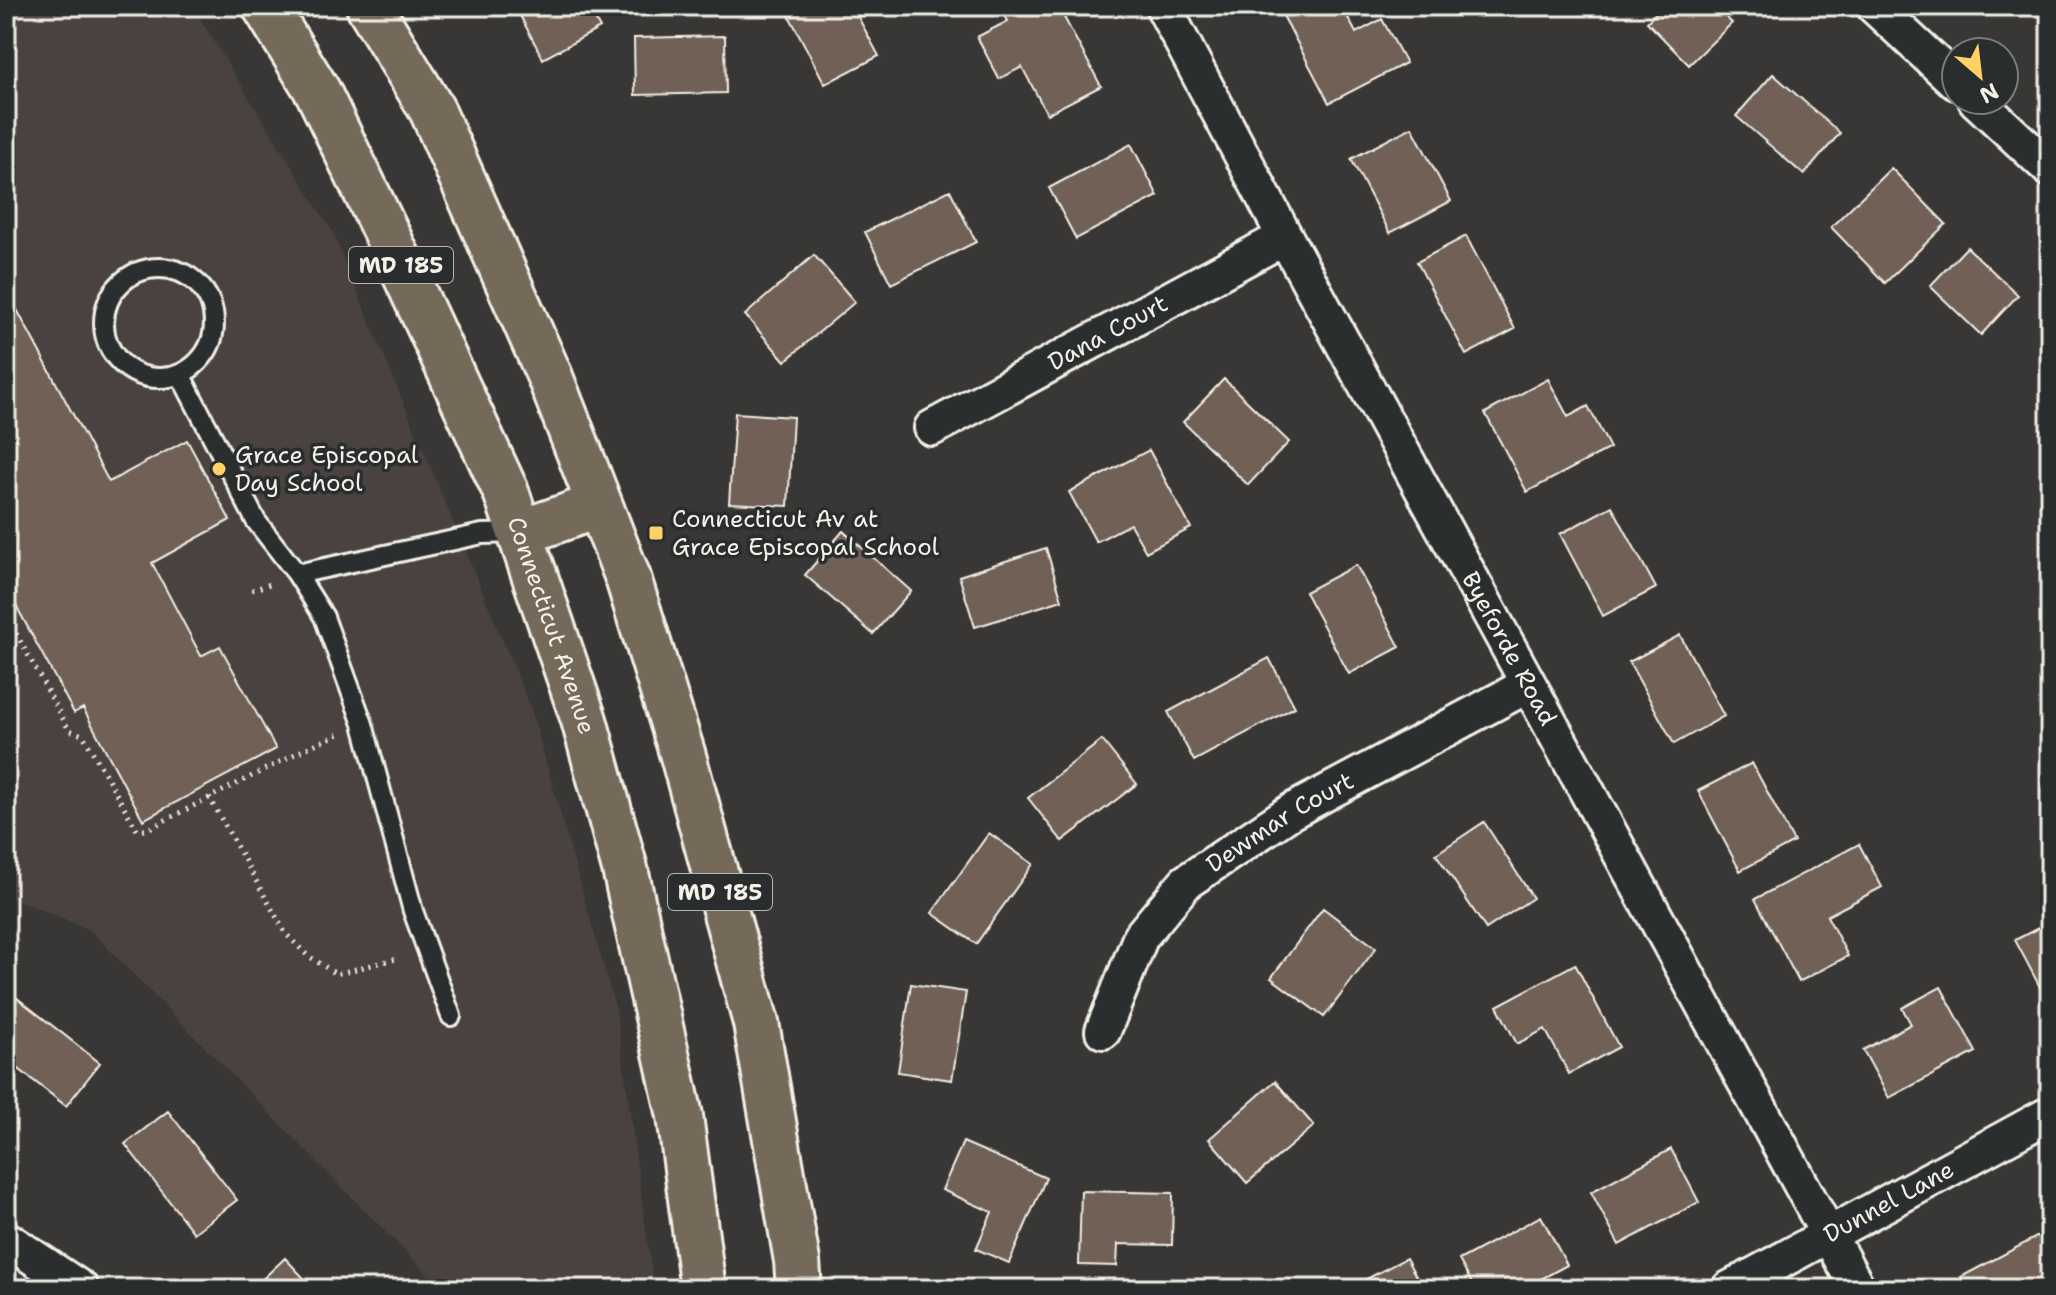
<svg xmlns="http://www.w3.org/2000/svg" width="2056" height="1295" font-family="'Shantell Sans',sans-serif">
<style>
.built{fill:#484340}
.building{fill:#6f6056;stroke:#f4f1e8;stroke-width:2}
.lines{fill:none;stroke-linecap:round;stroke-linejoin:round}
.lane-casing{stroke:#f4f1e8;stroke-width:24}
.street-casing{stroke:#f4f1e8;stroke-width:40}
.primary-casing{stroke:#f4f1e8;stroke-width:50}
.path{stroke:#f4f1e8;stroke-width:5;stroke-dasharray:2 6;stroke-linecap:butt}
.lane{stroke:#2a2d2e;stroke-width:18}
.street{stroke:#2a2d2e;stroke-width:34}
.primary{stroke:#746a5a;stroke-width:44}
.poi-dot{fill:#ffd166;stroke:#2a2d2e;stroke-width:3}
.labels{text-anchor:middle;stroke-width:7;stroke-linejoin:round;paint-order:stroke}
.shield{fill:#2a2d2e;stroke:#b7b6b0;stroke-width:2}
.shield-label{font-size:22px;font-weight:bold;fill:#f4f1e8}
.street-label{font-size:24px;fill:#f4f1e8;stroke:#2a2d2e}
.poi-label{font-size:24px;fill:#f4f1e8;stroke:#2a2d2e;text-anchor:start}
</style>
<rect width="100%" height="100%" fill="#383736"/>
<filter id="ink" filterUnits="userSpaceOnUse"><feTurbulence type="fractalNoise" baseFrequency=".0125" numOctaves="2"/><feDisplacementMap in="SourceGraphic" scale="16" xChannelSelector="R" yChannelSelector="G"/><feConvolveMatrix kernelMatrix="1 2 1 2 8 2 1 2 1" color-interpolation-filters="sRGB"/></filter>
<g filter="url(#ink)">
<!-- built -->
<path class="built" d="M6 6H192L332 231 530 706 616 1010 654 1289H498L434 1281 89 929 6 896Z"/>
<!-- building -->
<path class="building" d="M515 6H588L600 28 543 59Z
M793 6H870L872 10 858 17 879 56 825 84 786 10Z
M1000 6H1058L1101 86 1047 114 1022 67 999 79 977 37 1008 21Z
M1278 6H1342L1356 33 1382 19 1406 63 1329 103Z
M1663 6H1714L1732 23 1689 65 1647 22Z
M725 36 726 93 635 95 634 38Z
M1773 74 1840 133 1804 175 1736 116Z
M1412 127 1451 201 1390 233 1351 159Z
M1131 144 1158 196 1076 239 1049 188Z
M1891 168 1946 224 1885 283 1831 227Z
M950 190 976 242 891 284 865 232Z
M1466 236 1515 329 1466 355 1417 262Z
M1967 247 2018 295 1981 335 1930 286Z
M814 255 855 302 785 361 745 315Z
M6 289 109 482 187 440 230 520 152 563 201 656 220 646 276 749 143 820 83 708 74 713 6 587Z
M1224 379 1289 442 1248 485 1183 422Z
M1548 379 1568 417 1588 406 1610 448 1527 492 1485 413Z
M735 413 793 417 788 506 729 503Z
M1149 450 1191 528 1146 552 1130 524 1096 542 1069 492Z
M1612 506 1656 588 1603 616 1560 534Z
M843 531 911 591 873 634 805 575Z
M1046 548 1062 600 975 627 959 576Z
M1356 565 1400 647 1349 674 1305 592Z
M1680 635 1724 716 1674 744 1629 662Z
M1269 658 1295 707 1194 761 1168 712Z
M1102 740 1137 784 1062 841 1028 798Z
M1752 763 1794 842 1740 871 1698 791Z
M1484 822 1533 898 1486 929 1436 854Z
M989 833 1033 864 976 944 932 913Z
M1859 844 1882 887 1827 916 1848 956 1799 982 1755 899Z
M1323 908 1376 948 1324 1017 1271 978Z
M2050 922V982L2040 987 2015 940Z
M1575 964 1619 1047 1569 1074 1545 1029 1517 1044 1497 1006Z
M911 984 966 992 952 1080 898 1072Z
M1941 987 1976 1052 1889 1098 1863 1050 1911 1024 1902 1008Z
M12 994 100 1063 66 1106 6 1059V1002Z
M1275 1081 1314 1126 1247 1183 1209 1139Z
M168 1111 237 1200 194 1233 125 1144Z
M963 1142 1046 1178 1009 1263 976 1249 992 1212 942 1190Z
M1671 1149 1699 1202 1619 1245 1591 1192Z
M1081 1191 1173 1193 1172 1245 1118 1244 1117 1266 1079 1265Z
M1541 1216 1567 1265 1523 1289H1475L1459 1260Z
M2042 1234 2050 1249V1289H1967L1961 1277Z
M285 1258 314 1289H252Z
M1406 1258 1423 1289H1348Z"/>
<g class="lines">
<defs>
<path id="lane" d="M104 323a55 55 0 1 1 110 0a55 55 0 1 1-110 0Z
M180 374 256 521 297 574 324 617 363 724 413 911 451 1016
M297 574 482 534 520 533"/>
<g id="street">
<path id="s1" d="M1163 6 1285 237 1858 1289"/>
<path d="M1874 6 1956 82"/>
<path d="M1976 100 2050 169"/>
<path id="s2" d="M932 428 1285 237"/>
<path id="s3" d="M1103 1031 1141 936 1186 882 1292 811 1528 685"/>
<path d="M6 1239 81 1289"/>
<path id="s4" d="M1729 1289 2050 1114"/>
</g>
<g id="primary">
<path id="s5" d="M265 6 318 92 388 237 506 492 584 720 625 869 680 1116 703 1289"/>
<path d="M369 6 432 110 550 377 628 578 683 756 756 1023 797 1261 799 1289"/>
<path d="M520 533 599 505"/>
</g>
</defs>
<!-- lane casing -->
<use href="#lane" class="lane-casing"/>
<!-- street casing -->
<use href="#street" class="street-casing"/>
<!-- primary casing -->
<use href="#primary" class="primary-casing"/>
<!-- path -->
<path class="path" d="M252 590 270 584
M6 623 11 624 69 730 83 735 137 830H146L311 746 339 734
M209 797 286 934 307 955 336 974 400 958"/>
<!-- lane -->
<use href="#lane" class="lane"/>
<!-- street -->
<use href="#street" class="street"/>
<!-- primary -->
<use href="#primary" class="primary"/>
</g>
</g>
<!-- markers -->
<g class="poi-dot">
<circle cx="219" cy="469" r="8"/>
<rect x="648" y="525" width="16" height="16" rx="4"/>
</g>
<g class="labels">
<!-- shield labels -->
<g class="shield">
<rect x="349" y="247" width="104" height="36" rx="6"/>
<rect x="668" y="874" width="104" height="36" rx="6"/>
</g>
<g class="shield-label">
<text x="401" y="273">MD 185</text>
<text x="720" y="900">MD 185</text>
</g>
<!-- street labels -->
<g class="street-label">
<text dy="8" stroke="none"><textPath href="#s2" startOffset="200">Dana Court</textPath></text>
<text dy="8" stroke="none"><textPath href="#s5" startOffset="684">Connecticut Avenue</textPath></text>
<text dy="8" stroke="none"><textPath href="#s1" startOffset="730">Byeforde Road</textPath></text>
<text dy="8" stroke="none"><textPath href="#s3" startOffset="284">Dewmar Court</textPath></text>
<text dy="8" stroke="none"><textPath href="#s4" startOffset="182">Dunnel Lane</textPath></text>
</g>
<!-- poi labels -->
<g class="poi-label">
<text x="235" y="463">Grace Episcopal<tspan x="235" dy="28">Day School</tspan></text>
<text x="672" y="527">Connecticut Av at<tspan x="672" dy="28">Grace Episcopal School</tspan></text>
</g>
</g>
<!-- margin -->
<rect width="2056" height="1295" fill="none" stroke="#2a2d2e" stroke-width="32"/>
<rect x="16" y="16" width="2024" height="1263" fill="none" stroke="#f4f1e8" stroke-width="3" filter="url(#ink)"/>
<!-- north arrow -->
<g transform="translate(1980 76) rotate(152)"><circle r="38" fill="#2a2d2e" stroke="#7b7b78" stroke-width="2"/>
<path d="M0-6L14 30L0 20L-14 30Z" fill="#ffd166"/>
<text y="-12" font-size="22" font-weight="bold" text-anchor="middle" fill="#f4f1e8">N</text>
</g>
</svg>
